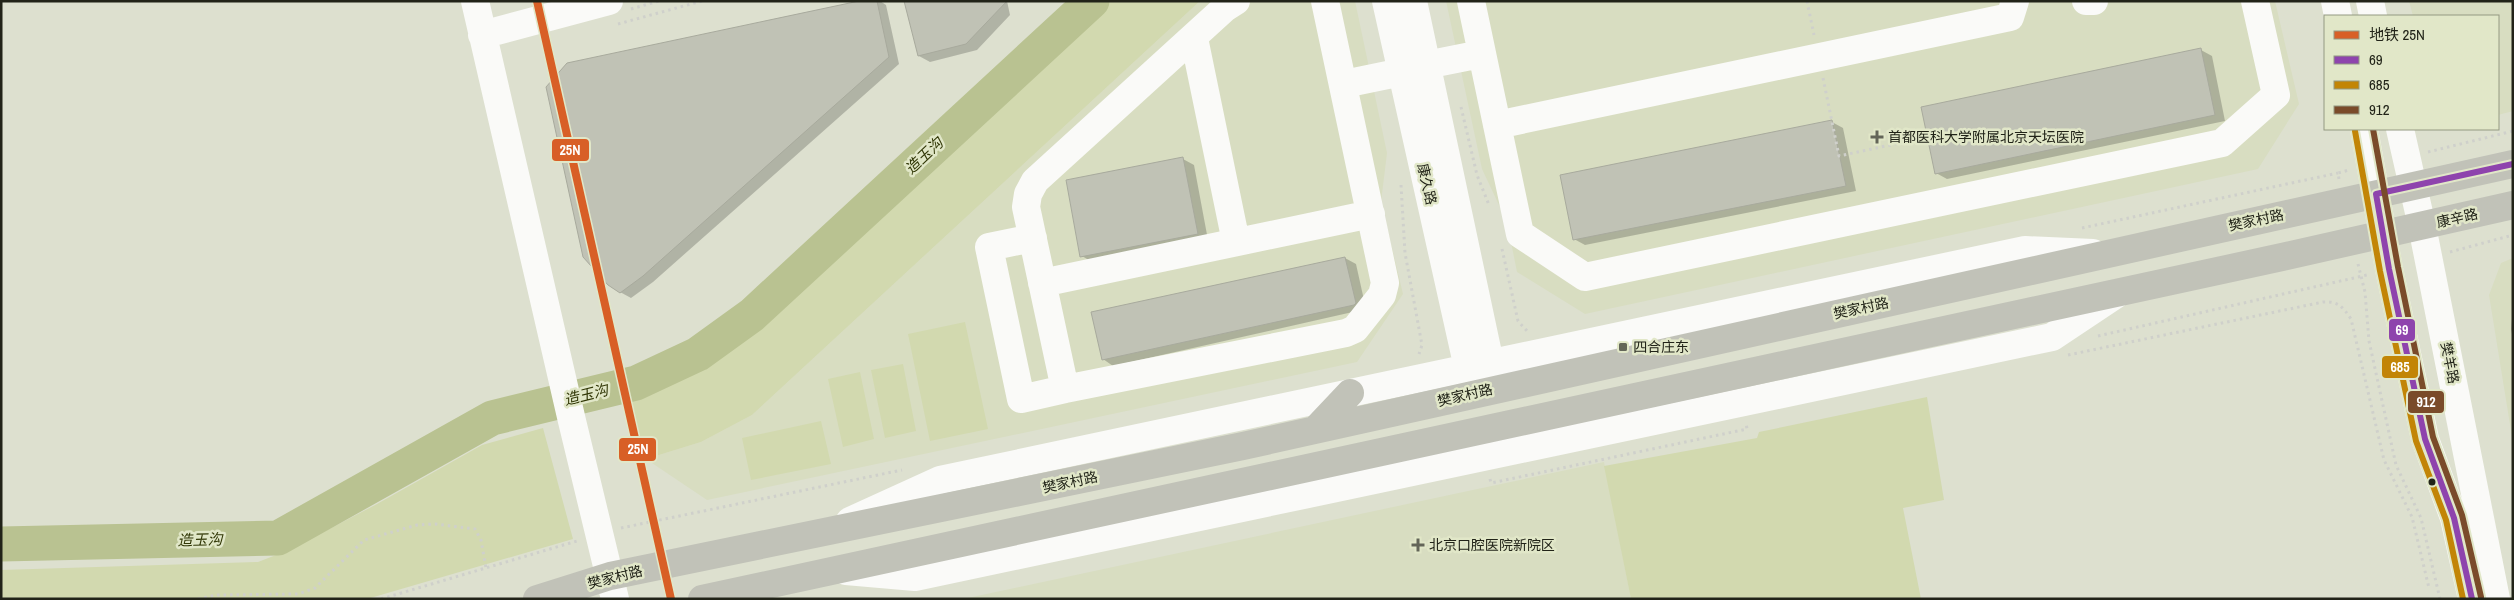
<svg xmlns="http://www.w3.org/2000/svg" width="2514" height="600" font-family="'Archivo Narrow','Noto Sans SC',sans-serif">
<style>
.built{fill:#d8ddc1}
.green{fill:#d2d9af}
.shadow{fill:#0003}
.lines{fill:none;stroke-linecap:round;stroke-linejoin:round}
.river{stroke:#b9c291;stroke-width:35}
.building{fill:#c0c2b5;stroke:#a8aa9d}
.path{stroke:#cfd0cb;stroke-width:3;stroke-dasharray:2.5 4;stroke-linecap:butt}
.minor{stroke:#fafaf8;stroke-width:28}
.major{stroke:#c1c2b8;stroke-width:28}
.bus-1-casing{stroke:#e1e7c8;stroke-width:10}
.bus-2-casing{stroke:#e1e7c8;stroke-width:10}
.bus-3-casing{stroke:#e1e7c8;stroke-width:10}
.bus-1{stroke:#8e44ad;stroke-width:6}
.bus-2{stroke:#c28506;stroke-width:6}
.bus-3{stroke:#7a4b2a;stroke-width:6}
.metro-1-casing{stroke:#e1e7c8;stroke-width:11}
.metro-1{stroke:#d85f26;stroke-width:8}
.poi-dot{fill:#636558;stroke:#e1e7c8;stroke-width:2}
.bus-dot{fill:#212318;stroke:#e1e7c8;stroke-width:2}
.labels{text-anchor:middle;stroke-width:5;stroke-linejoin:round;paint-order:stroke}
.poi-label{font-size:14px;fill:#212318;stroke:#e1e7c8;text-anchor:start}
.street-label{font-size:14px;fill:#212318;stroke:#e1e7c8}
.water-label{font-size:15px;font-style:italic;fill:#313706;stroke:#e1e7c8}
.line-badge{stroke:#e1e7c8;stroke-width:2}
.badge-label{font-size:14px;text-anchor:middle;font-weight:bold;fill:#fff}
</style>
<rect width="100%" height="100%" fill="#dde0cf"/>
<!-- built -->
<path class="built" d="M1200 1H1355L1387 153 1381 202 1403 294 1357 362 707 500 646 459 701 442 752 415Z
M1446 1H2275L2299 104 2258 169 1585 314 1517 272 1507 222 1482 169Z
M2409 1H2513V111L2498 115V16H2413Z
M2513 258V443L2489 295 2501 263Z
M1604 462 1631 599H963L1468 491Z"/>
<!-- green -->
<path class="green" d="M1108 1H1200L752 415 701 442 646 459 630 400C671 383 707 364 744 340Z
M965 322 988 429 930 441 908 334Z
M903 364 916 431 885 438 871 370Z
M860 372 874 439 843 447 828 379Z
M1927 397 1944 500 1903 508 1921 599H1631L1604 466 1757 438 1759 432Z
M821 421 831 464 751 480 742 438Z
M543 428 573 539 367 599H1V570L258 562 289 550 377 504 482 445Z"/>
<!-- shadow -->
<path class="shadow" d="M865 1H880L886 5 899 64 653 282 631 298 620 292Z
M1007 1 1010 15 977 50 930 62 919 56Z
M2201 50 2212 56 2225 121 1947 179 1936 173Z
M1832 122 1843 128 1856 191 1585 245 1574 239Z
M1183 159 1194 165 1208 240 1092 262 1082 256Z
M1345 258 1356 264 1366 309 1113 366 1103 359Z
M2513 309V339L2511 329Z"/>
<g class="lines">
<!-- river -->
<path class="river" d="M1 544 278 538 492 418 636 383 698 354 752 315 1092 1"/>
</g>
<!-- building -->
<path class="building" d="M859 1H877L889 57 643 276 620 293 608 285 583 257 546 87 567 63Z
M904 1H1007L966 44 918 56Z
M2201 48 2215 115 1935 174 1921 107Z
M1832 120 1846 186 1573 240 1560 175Z
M1183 157 1198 234 1080 257 1066 180Z
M1345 257 1356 303 1354 305 1102 360 1091 312Z"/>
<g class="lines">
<!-- path -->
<path class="path" d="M1807 1 1814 35
M631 9 659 1
M618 24 702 1
M1823 78 1839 156 1928 137
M1461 107 1477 175 1489 205
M2428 152 2513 131
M2339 179 2338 173 2349 170
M1401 185 1405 253 1422 345 1419 354
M2082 228 2338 173
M1502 249 1518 321 1528 332
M2450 252 2513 235
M2358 264 2365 292 2369 341 2396 465 2421 518 2440 599
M2098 336 2367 275
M2068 355 2323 302C2338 301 2343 307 2351 319L2384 460 2412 517 2429 588
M1490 479 1491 483 1747 429 1746 423
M621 528 902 470
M198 599 216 595 298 594 315 588 364 540 417 525 435 524 475 529 481 540 486 568
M381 599 577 541"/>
<!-- minor -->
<path class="minor" d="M475 1 572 421 615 599
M1236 1 1225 8 1035 181 1028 194 1026 207 1065 389 1346 333 1355 329 1382 295 1385 283 1325 1
M1386 1 1468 368
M1413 1 1490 363
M1471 1 1520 234 1585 277 2222 143 2276 95 2255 1
M2086 1H2094
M2335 1 2338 16
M2370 1 2373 16
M482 35 609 1
M1194 38 1236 242
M1426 65 1481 54
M1344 84 1402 72
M1497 125 2010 17 2015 1
M2364 129 2389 269 2425 439 2454 518 2472 599
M2400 129 2422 226 2496 599
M1033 238 989 247 1021 399 1065 389
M1042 283 1371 214
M850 521 940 480 2025 250 2093 253
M846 571 915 577 2052 337 2118 293"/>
<!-- major -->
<path class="major" d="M1316 429 1350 393
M537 599 610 576 1243 446 2513 164
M702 599 2282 257 2513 205"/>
<defs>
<path id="bus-1" d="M2472 599 2454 518 2425 439 2389 269 2376 194 2513 164"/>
<path id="bus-2" d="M2355 131 2380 271 2416 441 2446 520 2463 599"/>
<path id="bus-3" d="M2373 129 2398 267 2433 437 2462 515 2481 597"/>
</defs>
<!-- bus-1 casing -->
<use href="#bus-1" class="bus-1-casing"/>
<!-- bus-2 casing -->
<use href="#bus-2" class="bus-2-casing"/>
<!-- bus-3 casing -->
<use href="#bus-3" class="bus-3-casing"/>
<!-- bus-1 -->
<use href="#bus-1" class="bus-1"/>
<!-- bus-2 -->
<use href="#bus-2" class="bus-2"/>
<!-- bus-3 -->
<use href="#bus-3" class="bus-3"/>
<defs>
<path id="metro-1" d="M537 1 671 599"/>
</defs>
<!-- metro-1 casing -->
<use href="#metro-1" class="metro-1-casing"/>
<!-- metro-1 -->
<use href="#metro-1" class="metro-1"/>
</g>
<!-- markers -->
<g class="poi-dot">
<path d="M1874.5 129.5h5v5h5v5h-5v5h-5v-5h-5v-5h5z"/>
<rect x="1618" y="342" width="10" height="10" rx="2.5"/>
<path d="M1415.5 537.5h5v5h5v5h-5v5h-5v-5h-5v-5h5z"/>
</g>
<circle class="bus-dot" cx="2432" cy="482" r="4.5"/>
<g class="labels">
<!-- poi labels -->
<g class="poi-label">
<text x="1888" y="142">首都医科大学附属北京天坛医院</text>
<text x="1633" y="352">四合庄东</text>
<text x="1429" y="550">北京口腔医院新院区</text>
</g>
<!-- street labels -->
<g class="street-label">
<text transform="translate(1427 184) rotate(77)" y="5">康久路</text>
<text transform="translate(2457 218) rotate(-13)" y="5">康辛路</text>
<text transform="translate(2256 220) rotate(-12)" y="5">樊家村路</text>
<text transform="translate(1861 308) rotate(-12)" y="5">樊家村路</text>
<text transform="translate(2450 363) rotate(79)" y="5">樊羊路</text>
<text transform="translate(1465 395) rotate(-13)" y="5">樊家村路</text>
<text transform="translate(1070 482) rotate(-12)" y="5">樊家村路</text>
<text transform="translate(615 577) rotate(-14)" y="5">樊家村路</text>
</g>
<!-- water labels -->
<g class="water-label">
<text transform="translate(924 156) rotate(-43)" y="5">造玉沟</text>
<text transform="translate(586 395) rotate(-14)" y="5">造玉沟</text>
<text transform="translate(200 540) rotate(-1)" y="5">造玉沟</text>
</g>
</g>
<g class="line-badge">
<rect x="551" y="138" width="39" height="24" rx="5" fill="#d85f26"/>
<rect x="2388" y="318" width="28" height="24" rx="5" fill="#8e44ad"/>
<rect x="2381" y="355" width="38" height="24" rx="5" fill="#c28506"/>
<rect x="2407" y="390" width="38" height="24" rx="5" fill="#7a4b2a"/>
<rect x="618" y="437" width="39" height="25" rx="5" fill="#d85f26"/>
</g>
<g class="badge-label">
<text x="570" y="155">25N</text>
<text x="2402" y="335">69</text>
<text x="2400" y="372">685</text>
<text x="2426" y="407">912</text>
<text x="638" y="454">25N</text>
</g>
<!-- border -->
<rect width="2514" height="600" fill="none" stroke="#212318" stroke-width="5"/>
<!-- legend -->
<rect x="2324" y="15" width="175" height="115" fill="#e1e7c8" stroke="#949982"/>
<rect x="2334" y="31" width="25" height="8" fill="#d85f26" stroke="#949982"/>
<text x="2369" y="40" font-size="15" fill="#212318">地铁 25N</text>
<rect x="2334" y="56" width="25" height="8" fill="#8e44ad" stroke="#949982"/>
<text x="2369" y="65" font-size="15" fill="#212318">69</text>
<rect x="2334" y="81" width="25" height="8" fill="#c28506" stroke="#949982"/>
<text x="2369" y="90" font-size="15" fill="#212318">685</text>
<rect x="2334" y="106" width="25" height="8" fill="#7a4b2a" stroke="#949982"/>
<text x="2369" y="115" font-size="15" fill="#212318">912</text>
</svg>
